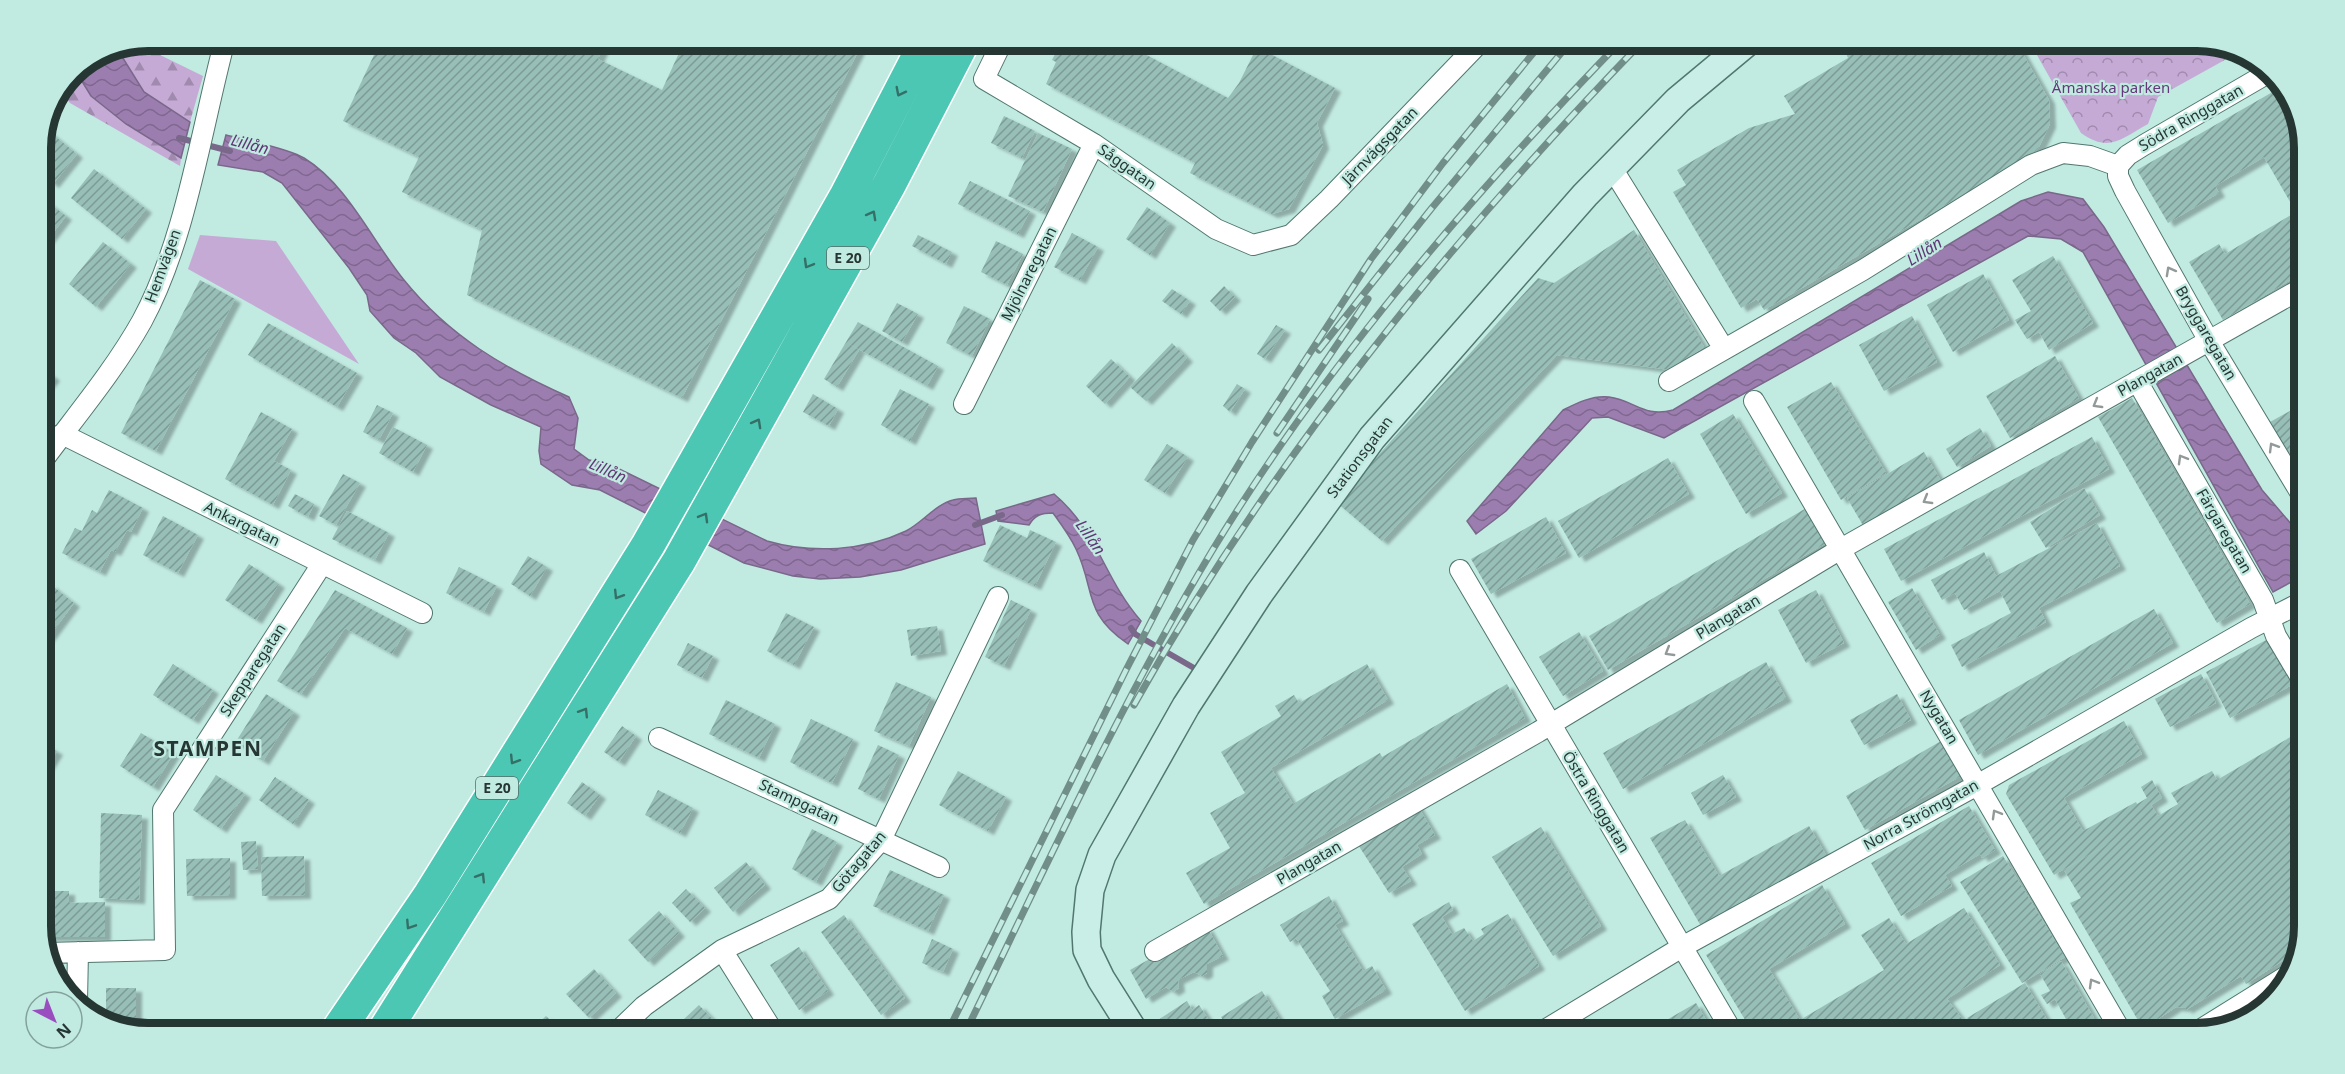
<svg xmlns="http://www.w3.org/2000/svg" width="2345" height="1074" font-family="'Noto Sans',sans-serif">
<style>
.green{fill:#c5aad6}
.forest{fill:url(#forest-firs)}
.park{fill:url(#park-crowns)}
.water{fill:url(#water-waves);stroke:#79688a;stroke-width:1.5}
.lines{fill:none;stroke-linecap:round;stroke-linejoin:round}
.stream{stroke:#79688a;stroke-width:6}
.building{fill:url(#building-hatch);filter:url(#shadow)}
.street-casing{stroke:#51776f;stroke-width:22}
.secondary-casing{stroke:#51776f;stroke-width:30}
.highway-casing{stroke:#fff;stroke-width:36}
.street{stroke:#fff;stroke-width:20}
.secondary{stroke:#c9eee8;stroke-width:27}
.highway{stroke:#4bc7b4;stroke-width:33}
.rail-casing{stroke:#718e88;stroke-width:7}
.rail{stroke:#c1eae1;stroke-width:4.5;stroke-dasharray:14;stroke-linecap:butt}
.oneway{stroke:#357067}
.oneway2{stroke:#929a99}
.labels{text-anchor:middle;stroke-width:4.5;stroke-linejoin:round;paint-order:stroke}
.shield{fill:#c1eae1;stroke:#546c67;stroke-width:1.5}
.shield-label{font-size:14px;font-weight:bold;fill:#263633}
.park-label{font-size:15px;fill:#633979;stroke:#c1eae1}
.street-label{font-size:15px;fill:#263633;stroke:#c1eae1}
.water-label{font-size:16px;font-style:italic;fill:#603776;stroke:#c1eae1}
.district-label{font-size:21px;font-weight:bold;letter-spacing:1.5px;fill:#263633;stroke:#c1eae1}
.rim{fill:none;stroke:#263633;stroke-width:8}
</style>
<defs>
<pattern id="forest-firs" width="22" height="20" patternUnits="userSpaceOnUse" patternTransform="scale(1.5)"><rect width="22" height="20" fill="#c5aad6"/><path d="M5 1l3.5 6h-7zM16 11l3.5 6h-7z" fill="#a08bae"/></pattern>
<pattern id="park-crowns" width="20" height="18" patternUnits="userSpaceOnUse" patternTransform="scale(1.5)"><rect width="20" height="18" fill="#c5aad6"/><path d="M2 6a3 3 0 1 1 6 0M12 15a3 3 0 1 1 6 0" fill="none" stroke="#a08bae"/></pattern>
<pattern id="water-waves" width="16" height="10" patternUnits="userSpaceOnUse" patternTransform="scale(1.5)"><rect width="16" height="10" fill="#9c7daf"/><path d="M0 5q4-4 8 0t8 0" fill="none" stroke="#7f678f"/></pattern>
<pattern id="building-hatch" width="6" height="6" patternUnits="userSpaceOnUse" patternTransform="scale(1.5)"><rect width="6" height="6" fill="#97bfb7"/><path d="M-1 1l2-2M0 6l6-6M5 7l2-2" fill="none" stroke="#7b9c95"/></pattern>
<filter id="shadow"><feDropShadow dx="6" dy="4" stdDeviation="1.5" flood-color="#0004"/></filter>
</defs>
<rect width="100%" height="100%" fill="#c1eae1"/>
<!-- green -->
<path class="green" d="M200 235 276 241 359 364 188 269Z"/>
<!-- forest -->
<path class="forest" d="M147 41 156 53 203 76 190 122 144 92 116 47Z
M75 70 91 96 126 124 181 158 180 166 70 103 62 94Z"/>
<!-- park -->
<path class="park" d="M2197 41 2241 51 2158 97 2148 124C2121 139 2109 153 2081 133L2029 41Z"/>
<!-- water -->
<path class="water" d="M116 47 144 92 190 122 181 158 126 124 91 96 75 70 107 49Z
M226 135C245 140 288 148 304 158 348 185 372 241 404 280 450 337 504 368 569 397L578 418 574 449 589 460 609 464 767 541C812 554 864 551 906 531 922 523 936 504 953 500 960 498 968 499 976 498L985 544 901 570 860 577 820 579 793 576 744 563 600 490 572 485 541 464 539 451 541 427 491 405 440 377 416 353 394 338 370 311 367 295 349 268 282 183 263 172 218 165Z
M2048 192 2083 199 2104 227 2262 490 2298 532 2304 529V575L2273 592 2083 252 2061 239 2028 236 1664 438 1608 417 1592 418 1506 511 1476 534 1467 521 1563 410C1577 403 1593 395 1609 397 1634 400 1644 418 1673 410L2021 201Z
M1054 494C1098 531 1104 579 1141 621L1128 644C1082 612 1096 591 1076 549 1070 536 1061 524 1053 513 1041 513 1035 515 1029 525L998 521 996 511Z"/>
<g class="lines">
<!-- stream -->
<path class="stream" d="M179 138 230 151
M975 525 1002 515
M1131 628 1135 634 1194 668"/>
</g>
<!-- building -->
<path class="building" d="M381 40H607L598 59 662 90 685 40H864L682 398 467 295 482 230 402 192 419 157 343 121Z
M1062 40H1118L1228 98 1239 83 1257 47 1335 88 1317 123 1323 145 1289 209 1272 214 1190 173 1195 163 1046 84 1056 62 1052 60Z
M1853 40H2015L2049 100 2050 124 2038 149 2025 159 1764 310 1757 299 1741 308 1673 192 1686 185 1677 170 1749 128 1795 114 1784 96 1848 58 1843 47Z
M2276 90 2304 141V272L2223 320 2189 262 2219 244 2225 254 2296 212 2264 157 2215 186 2219 193 2168 223 2137 170Z
M1004 116 1035 131 1022 158 991 143Z
M46 129 77 154 53 184 41 174V141Z
M1038 133 1072 149 1043 212 1008 196Z
M94 169 146 209 122 239 71 198Z
M970 181 1030 211 1018 234 958 204Z
M41 197 66 216 41 249Z
M1147 207 1170 223 1150 255 1126 239Z
M1634 230 1704 347 1670 370 1557 355 1382 541 1336 502 1538 278 1554 283Z
M1072 233 1098 247 1080 280 1054 267Z
M918 235 952 252 946 264 912 246Z
M996 241 1023 254 1007 285 981 272Z
M103 242 131 264 96 307 69 284Z
M2053 256 2093 323 2049 350 2039 332 2027 339 2015 320 2031 311 2012 280Z
M1983 274 2009 320 1953 352 1927 305Z
M200 280 235 299 156 451 121 433Z
M1224 286 1235 297 1220 311 1210 301Z
M1172 289 1190 301 1181 314 1162 301Z
M897 303 918 314 902 342 882 331Z
M964 306 990 319 972 356 946 343Z
M1912 316 1937 362 1884 391 1859 345Z
M858 322 938 366 927 386 849 344 859 350 837 387 824 379Z
M268 323 357 373 337 407 248 355Z
M1276 325 1285 330 1265 359 1257 354Z
M1172 343 1187 358 1146 401 1130 387Z
M2055 356 2079 398 2010 438 1986 396Z
M1111 359 1130 377 1105 404 1086 386Z
M41 367 54 377 41 394Z
M1831 382 1886 473 1841 500 1787 407Z
M1237 384 1245 389 1230 412 1223 406Z
M900 389 929 404 910 441 881 425Z
M813 394 838 409 829 426 803 412Z
M2132 398 2250 604 2217 623 2098 417Z
M377 405 393 413 379 440 363 432Z
M2299 406 2304 416V482L2270 422Z
M261 412 292 429 274 461 291 470 273 505 225 479Z
M1733 414 1782 493 1746 514 1700 434Z
M393 427 427 445 413 472 379 453Z
M1980 428 1991 446 1957 467 1946 449Z
M2092 437 2109 469 1901 581 1884 549Z
M1167 444 1188 457 1165 493 1144 480Z
M1924 452 1941 481 1864 527 1847 498Z
M1668 458 1689 494 1579 558 1558 521Z
M343 474 360 483 336 525 319 516Z
M2084 488 2100 515 2046 548 2030 522Z
M109 490 143 508 131 532 127 530 115 552 111 550 100 572 62 553 75 528 82 531 92 510 97 513Z
M295 494 314 504 308 517 288 506Z
M1808 507 1828 542 1608 670 1589 636Z
M347 511 389 533 375 560 332 539Z
M163 516 198 535 178 573 143 555Z
M1546 517 1566 553 1491 594 1471 559Z
M2097 523 2120 566 2039 608 2046 622 1962 667 1951 645 2011 613 2000 591 1964 610 1955 593 1942 600 1931 580 1984 552 1996 576Z
M1000 525 1027 538 1030 530 1056 542 1035 586 983 561Z
M528 556 547 567 530 596 511 584Z
M249 564 279 584 256 620 225 600Z
M459 567 497 586 484 612 446 593Z
M50 584 74 603 43 645 41 597Z
M1912 588 1940 635 1916 650 1888 602Z
M335 590 407 628 392 654 345 628 301 694 277 681Z
M1816 590 1844 643 1806 663 1778 610Z
M1011 600 1031 610 1004 666 985 657Z
M2154 609 2173 643 1978 755 1959 720Z
M786 613 814 627 794 665 767 651Z
M937 626 941 651 911 656 907 630Z
M1579 632 1603 671 1563 696 1539 657Z
M2268 639 2292 685 2230 718 2206 672Z
M688 643 713 656 702 678 677 665Z
M1766 662 1786 698 1623 789 1603 753Z
M173 664 213 690 193 720 153 695Z
M1367 664 1388 700 1271 768 1293 804 1380 753 1382 757 1507 684 1525 718 1204 904 1186 873 1230 848 1210 813 1245 793 1221 752 1281 716 1275 706 1294 695 1299 703Z
M2201 674 2216 703 2170 727 2155 699Z
M896 682 931 697 909 746 874 731Z
M266 694 294 712 263 761 235 743Z
M1897 694 1911 720 1864 745 1850 720Z
M726 700 775 724 759 758 709 734Z
M811 719 853 739 832 783 790 762Z
M2124 721 2142 754 2064 798 2083 831 2136 802 2137 804 2147 798 2141 787 2152 780 2162 798 2151 805 2158 816 2178 804 2171 793 2212 771 2217 780 2304 729V926L2300 950 2246 984 2241 976 2186 1010V1008L2176 1007 2143 1029 2070 903 2081 898 2064 870 2127 833 2054 875 2006 794 2009 785Z
M622 726 636 736 619 762 604 752Z
M141 733 174 753 153 787 120 766Z
M1941 741 1961 776 1865 830 1846 796Z
M41 742 57 751 44 773 41 771Z
M878 745 899 755 879 799 858 789Z
M958 771 1006 797 988 831 939 805Z
M216 775 245 794 221 829 193 810Z
M1723 775 1736 797 1703 815 1691 793Z
M275 777 309 800 293 824 259 800Z
M582 782 600 795 585 816 567 803Z
M658 790 693 808 680 833 645 815Z
M1416 803 1435 835 1417 845 1422 854 1402 867 1411 881 1389 893 1355 840Z
M1969 806 1995 850 1982 858 1980 854 1945 875 1952 886 1901 916 1871 863Z
M101 813 142 815 139 900 99 898Z
M1685 820 1719 876 1809 826 1829 860 1705 933 1650 838Z
M1541 827 1601 926 1553 956 1492 857Z
M812 829 837 842 816 882 792 869Z
M256 841 258 869 243 870 241 842Z
M304 856 305 895 262 896 261 857Z
M2003 856 2065 957 2022 983 1960 882Z
M230 858V895L187 896 186 859Z
M746 862 765 885 733 912 714 888Z
M890 870 944 895 928 931 873 906Z
M1822 885 1845 924 1769 969 1800 1020 1884 970 1861 935 1889 918 1906 944 1964 908 2000 965 1947 999 1973 1033H1923L1909 1012 1921 1033H1753L1706 955Z
M686 889 705 908 690 922 672 903Z
M41 891H69V903L105 902V937H42Z
M1329 896 1343 921 1335 925 1363 971 1372 966 1386 990 1335 1019 1322 996 1330 991 1296 938 1290 942 1280 925Z
M1449 902 1453 910 1442 917 1452 934 1464 928 1473 941 1484 934 1481 929 1508 914 1539 966 1465 1011 1412 924Z
M659 911 679 933 648 962 628 940Z
M844 915 905 998 881 1015 821 932Z
M1207 927 1223 956 1207 964V973L1202 976 1194 972 1178 980 1179 988 1173 992 1166 987 1146 999 1130 970Z
M932 939 953 949 943 972 922 963Z
M799 947 828 991 799 1010 770 965Z
M2061 961 2101 1030 2095 1033H1977L1967 1018 2025 983 2052 1028 2066 1019 2055 999 2047 1004 2041 995 2050 991 2040 974Z
M594 969 616 993 589 1018 566 994Z
M106 988H136V1029L106 1025Z
M1262 991 1288 1033H1266L1264 1031 1259 1033H1226L1230 1032 1221 1017Z
M1187 1001 1192 1010 1199 1005 1216 1031 1167 1033 1158 1020Z
M1696 1003 1714 1033H1644Z
M699 1005 721 1028 716 1033H669Z
M546 1016 564 1033H528Z
M185 1030 246 1032V1033H185Z"/>
<g class="lines">
<defs>
<path id="street" d="M1003 40 984 79 1094 144 1216 229 1253 245 1291 235 1329 199 1482 40
M2286 88V89
M2118 166V176L2125 191 2209 341 2300 492 2304 495
M2118 166 2128 155 2144 145 2268 73
M1612 168 1724 349
M1669 381 1863 270 2031 165 2063 153 2090 156 2118 166
M2137 381 2263 600 2276 636 2304 683
M1754 401 2122 1033
M964 404 1094 144
M62 434 422 613
M41 463C75 417 114 371 142 321 186 240 201 130 225 40
M1460 570 1733 1033
M659 738 939 867
M722 950 774 1033
M1155 951 1538 732 1839 550 2304 287
M47 953 165 950 163 810 322 564
M77 1001 78 952
M616 1033 644 1006 722 950 829 899 881 840 998 597
M1540 1033 1682 947 1979 784 2251 628 2304 601
M2195 1033 2293 972"/>
<path id="secondary" d="M1135 1033 1101 979 1087 950 1086 932 1090 890 1102 855 1186 706 1259 594 1372 438 1585 195 1678 100 1750 40"/>
<path id="highway" d="M336 1033 430 895 648 545 845 198 927 40
M383 1033 679 561 889 185 964 40"/>
</defs>
<!-- street casing -->
<use href="#street" class="street-casing"/>
<!-- secondary casing -->
<use href="#secondary" class="secondary-casing"/>
<!-- highway casing -->
<use href="#highway" class="highway-casing"/>
<!-- street -->
<use href="#street" class="street"/>
<!-- secondary -->
<use href="#secondary" class="secondary"/>
<!-- highway -->
<use href="#highway" class="highway"/>
<defs>
<path id="rail" d="M1319 350 1431 209 1572 40
M1277 433 1368 299
M1134 705C1271 460 1449 241 1644 40
M947 1033 1126 670 1193 540 1252 442 1371 259 1443 163 1544 40
M965 1033C1044 871 1119 706 1212 551 1323 367 1472 195 1622 40"/>
</defs>
<!-- rail casing -->
<use href="#rail" class="rail-casing"/>
<!-- rail -->
<use href="#rail" class="rail"/>
</g>
<!-- one-way arrows -->
<defs><path id="oneway-chevron" d="M-2-3.5L2.5 0L-2 3.5" fill="none" stroke-width="1.6" stroke-linecap="round" stroke-linejoin="round" transform="scale(1.5)"/></defs>
<g class="oneway">
<use href="#oneway-chevron" transform="translate(900 92) rotate(117)"/>
<use href="#oneway-chevron" transform="translate(872 215) rotate(-61)"/>
<use href="#oneway-chevron" transform="translate(808 264) rotate(120)"/>
<use href="#oneway-chevron" transform="translate(757 423) rotate(-61)"/>
<use href="#oneway-chevron" transform="translate(704 517) rotate(-60)"/>
<use href="#oneway-chevron" transform="translate(618 595) rotate(122)"/>
<use href="#oneway-chevron" transform="translate(584 712) rotate(-58)"/>
<use href="#oneway-chevron" transform="translate(514 760) rotate(122)"/>
<use href="#oneway-chevron" transform="translate(481 877) rotate(-58)"/>
<use href="#oneway-chevron" transform="translate(410 925) rotate(123)"/>
</g>
<g class="oneway2">
<use href="#oneway-chevron" transform="translate(2170 271) rotate(-119)"/>
<use href="#oneway-chevron" transform="translate(2097 404) rotate(150)"/>
<use href="#oneway-chevron" transform="translate(2273 447) rotate(-121)"/>
<use href="#oneway-chevron" transform="translate(2182 459) rotate(-120)"/>
<use href="#oneway-chevron" transform="translate(1927 500) rotate(150)"/>
<use href="#oneway-chevron" transform="translate(1669 652) rotate(149)"/>
<use href="#oneway-chevron" transform="translate(1996 814) rotate(-120)"/>
<use href="#oneway-chevron" transform="translate(2093 983) rotate(-120)"/>
</g>
<g class="labels">
<!-- shield labels -->
<g class="shield">
<rect x="827" y="247" width="42" height="22" rx="4.5"/>
<rect x="476" y="777" width="42" height="22" rx="4.5"/>
</g>
<g class="shield-label">
<text x="848" y="263">E 20</text>
<text x="497" y="793">E 20</text>
</g>
<!-- park labels -->
<g class="park-label">
<text x="2111" y="93">Åmanska parken</text>
</g>
<!-- street labels -->
<g class="street-label">
<text transform="translate(2191 118) rotate(-30)" y="5">Södra Ringgatan</text>
<text transform="translate(1380 146) rotate(-46)" y="5">Järnvägsgatan</text>
<text transform="translate(1127 167) rotate(35)" y="5">Såggatan</text>
<text transform="translate(163 266) rotate(-70)" y="5">Hemvägen</text>
<text transform="translate(1029 274) rotate(-63)" y="5">Mjölnaregatan</text>
<text transform="translate(2206 333) rotate(60)" y="5">Bryggaregatan</text>
<text transform="translate(2150 375) rotate(-29)" y="5">Plangatan</text>
<text transform="translate(1360 457) rotate(-53)" y="5">Stationsgatan</text>
<text transform="translate(242 524) rotate(26)" y="5">Ankargatan</text>
<text transform="translate(2224 531) rotate(60)" y="5">Färgaregatan</text>
<text transform="translate(1728 617) rotate(-31)" y="5">Plangatan</text>
<text transform="translate(253 670) rotate(-57)" y="5">Skepparegatan</text>
<text transform="translate(1939 717) rotate(59)" y="5">Nygatan</text>
<text transform="translate(799 802) rotate(25)" y="5">Stampgatan</text>
<text transform="translate(1596 802) rotate(59)" y="5">Östra Ringgatan</text>
<text transform="translate(1921 815) rotate(-29)" y="5">Norra Strömgatan</text>
<text transform="translate(859 862) rotate(-50)" y="5">Götagatan</text>
<text transform="translate(1309 863) rotate(-30)" y="5">Plangatan</text>
</g>
<!-- water labels -->
<g class="water-label">
<text transform="translate(250 144) rotate(15)" y="6">Lillån</text>
<text transform="translate(1924 251) rotate(-32)" y="6">Lillån</text>
<text transform="translate(608 470) rotate(24)" y="6">Lillån</text>
<text transform="translate(1091 537) rotate(55)" y="6">Lillån</text>
</g>
<!-- district labels -->
<g class="district-label">
<text x="208" y="756">STAMPEN</text>
</g>
</g>
<!-- crop -->
<path d="M0 0H2345V1074H0ZM148 51H2197A97 97 0 0 1 2294 148V926A97 97 0 0 1 2197 1023H148A97 97 0 0 1 51 926V148A97 97 0 0 1 148 51Z" fill="#c1eae1" fill-rule="evenodd"/>
<path class="rim" d="M148 51H2197A97 97 0 0 1 2294 148V926A97 97 0 0 1 2197 1023H148A97 97 0 0 1 51 926V148A97 97 0 0 1 148 51Z"/>
<!-- north arrow -->
<g transform="translate(54 1020) rotate(138)"><circle r="28" fill="#c1eae1" stroke="#83a29b" stroke-width="1.5"/>
<path d="M0-4.5L10 22L0 15L-10 22Z" fill="#994dbf"/>
<text y="-9" font-size="16" font-weight="bold" text-anchor="middle" fill="#263633">N</text>
</g>
</svg>
